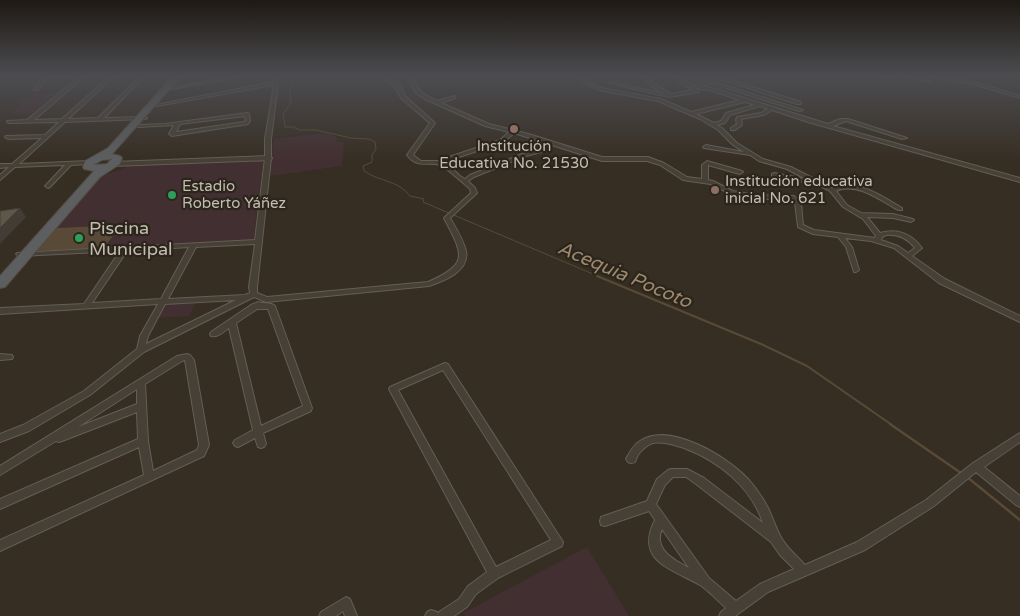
<svg xmlns="http://www.w3.org/2000/svg" width="1020" height="616" font-family="'Varela Round',sans-serif">
<style>
.green{fill:#422f31}
.water{fill:#594a37}
.lines{fill:none;stroke-linecap:round;stroke-linejoin:round}
.stream-far2{stroke:#594a37;stroke-width:1}
.stream-far1{stroke:#594a37;stroke-width:2}
.stream{stroke:#594a37;stroke-width:2.5}
.minor-casing{stroke:#645e54;stroke-width:2}
.tertiary-casing{stroke:#645e54;stroke-width:2}
.trunk-casing{stroke:#514b41;stroke-width:2}
.minor{fill:#464036;fill-rule:evenodd}
.tertiary{fill:#464036;fill-rule:evenodd}
.trunk{fill:#5d5e60;fill-rule:evenodd}
.shaded-wall{fill:#423c34}
.building{fill:#5f564a;stroke:#423c34}
.education-dot{fill:#8d6e63;stroke:#2b251c;stroke-width:2}
.leisure-dot{fill:#2e9e5b;stroke:#2b251c;stroke-width:2}
.labels{text-anchor:middle;stroke-width:4.5;stroke-linejoin:round;paint-order:stroke}
.far-poi-label{font-size:15px;fill:#c3bcb1;stroke:#2b251c;text-anchor:start}
.poi-label{font-size:18px;fill:#c3bcb1;stroke:#2b251c;text-anchor:start}
.water-label{font-size:19px;font-style:italic;fill:#9e896e;stroke:#2b251c}
</style>
<rect width="100%" height="100%" fill="#362e23"/>
<!-- green -->
<path class="green" d="M57 93 33 113 12 114 28 94Z
M325 133 336 136 337 142H344L342 166 269 176 274 139Z
M264 159 253 241 104 248 121 225 56 228 101 176 120 170 129 165Z
M196 302 189 316 155 318 163 304Z
M587 547 629 616H465L463 613Z"/>
<!-- water -->
<path class="water" d="M121 225 104 248 35 251 56 228Z"/>
<g class="lines">
<!-- stream-far2 -->
<path class="stream-far2" d="M293 75 290 92 291 103 283 114 285 127H293L300 130H316L351 138 369 139 375 142 376 149 372 155V162L363 166 364 171C380 182 398 180 410 196L424 199 423 202 600 277
M1006 75 1020 80"/>
<!-- stream-far1 -->
<path class="stream-far1" d="M597 276 761 344 807 366 892 425"/>
<!-- stream -->
<path class="stream" d="M890 424 961 473
M967 477 1020 520"/>
<defs>
<path id="minor" d="M45 75H116L68 119 98 118 141 75H146L104 118 145 117 147 118 145 119 65 122 19 164 89 161 91 162V164L71 165 50 187 48 188 45 186 46 185 65 165 15 167 0 180V175L9 167 0 168V164H12L42 138 8 139 5 137 6 136 45 135 59 122 9 123 7 122V121L27 120 79 77 47 78 38 90H34V88ZM110 76 62 119 34 120 84 77Z
M240 75H250L172 89 170 88Z
M271 75H275L278 83 271 139V158L257 287V293L267 297 428 282C470 263 463 255 444 218L471 193 470 189C467 186 443 165 440 165 427 161 417 169 407 155L430 123 401 98 396 88 380 75H385L400 86 405 96 435 123 413 155 421 161H441L443 159 500 140 509 132 485 126 425 99 415 92 407 75H411C419 91 420 93 437 101L455 96V98L441 103 489 124 532 135 602 157H648L664 163 687 177 702 179V165L707 161 742 171 743 172 740 174 708 165V180L713 181 733 191 755 195 794 196 801 203 803 225 814 230 875 238 876 236 863 219 843 207 830 191 811 181 808 183 772 176V174L774 173 806 179 787 169 759 161 750 155 704 148 703 147 706 145 744 152 733 145 718 130 700 119 658 101 598 90 571 75H576L601 88 661 99 691 112 740 100 713 91 695 88 699 90V92L669 97 609 83 611 82 665 94 654 88 640 75H645L658 86 671 94 693 90 690 88 691 87 685 86 671 75H676L681 78 695 76 708 81 716 78 706 75H714L801 102V104H797L720 79 714 82 803 110 799 111 710 83 702 86 716 89 828 124 840 119H848L907 138 902 139 846 121 833 126 1020 178V182L808 122 772 110 764 115 741 119 742 125 735 130H731V128L737 124 736 120 737 117 761 113 768 109 760 106 730 115 725 123 717 125 722 128 737 143 763 159 791 167 832 188C857 178 881 196 902 208V210H898C880 200 857 182 836 191L847 205 861 213 893 214 913 219 914 220 911 222 893 218 867 217 880 233C897 228 912 234 922 248L912 256 945 279 1020 316V322L939 283 894 248 871 241 845 238 852 247 859 270 856 272H854L846 247 838 237 813 234 798 227 795 203 790 199H755L731 194 710 184 683 180 660 165 647 161H602L514 133 504 142 447 161 446 163 460 176 465 179 470 175 522 154 546 148 549 150 526 156 474 177 468 181 475 188 477 193 450 218C456 228 463 239 466 251 470 271 444 281 429 286L266 302 254 297 144 352 90 395 29 431 0 442V434L23 425 84 391 137 349 140 336 158 304 0 314V308L84 304 120 251 19 256 16 254 17 253 255 240 265 158V139L274 85 157 106 155 105 274 82ZM695 78 704 83C696 86 691 86 683 80ZM745 102 755 105 726 113 721 121 714 123 696 114ZM886 235C898 234 907 238 915 248L908 253 898 246 881 240 882 237ZM255 244 249 287 250 293 245 295 168 299 196 247ZM189 247 161 299 92 303 127 251ZM236 300 146 344 148 336 165 304Z
M880 75H886L892 78 890 79Z
M900 75H909L932 81 930 82Z
M923 75C956 75 989 86 1020 96V98L976 85Z
M247 113 249 114 250 121 248 124 172 136 169 134 174 125 139 127 137 126 139 125 165 124ZM245 116 246 121 244 122 176 132 180 124Z
M258 302C263 304 271 302 275 306L312 408 311 411 263 433 266 444 264 447 261 448 258 447 255 438 238 447 235 446 233 443 235 440 253 430 229 328C224 331 218 338 211 336L210 334 211 332 251 305ZM257 309H268L303 406 261 426 236 323Z
M0 354 12 355 13 357 12 359 0 360Z
M187 354 190 355 194 360 209 445 204 456 0 551V540L144 475 139 447 0 509V499L138 439 137 412 62 441 59 442 56 441 0 475V466L177 356ZM185 360 199 445 197 450 153 471 148 441 145 384 182 361ZM137 389V404L78 427Z
M445 363 448 364 563 542 562 546 498 578 476 594 467 607 454 616H425L427 612 431 610 437 612 438 614 439 612 459 599 468 586 487 572 389 389 390 387ZM443 370 551 540 496 567 398 390Z
M1020 433V442L984 467 1020 496V507L1016 505 976 472 934 506 865 550 768 592 735 616H719L721 612 726 608C718 601 709 591 700 585 672 569 634 561 655 520L649 511 605 526 601 525 600 521 601 517 647 501 657 479 668 470 671 469H687L704 478 763 523C751 487 719 461 684 448 674 445 663 441 653 443 647 445 642 449 638 455 637 457 636 460 635 462 632 464 631 463 628 462L626 459C630 452 633 445 640 441 669 421 728 457 748 479 756 488 763 498 768 508 773 518 776 529 782 539 788 549 797 556 805 565L857 542 926 500 973 463ZM673 477H686L696 484 771 542 780 555 794 569 760 584 736 601 709 578 656 504 665 485ZM662 529 689 568C674 560 653 549 662 529Z
M346 597 350 599 357 616H345L343 611 336 616H319L321 612Z"/>
<path id="tertiary" d="M268 156 272 158 271 160 113 166 109 164 113 162Z"/>
<path id="trunk" d="M174 75H182L112 154 120 156 122 158 120 164 100 177 5 287 0 288V276L94 171 84 169 83 167 85 161 108 148ZM112 159 107 164 93 165 102 160Z"/>
</defs>
<!-- minor casing -->
<use href="#minor" class="minor-casing"/>
<!-- tertiary casing -->
<use href="#tertiary" class="tertiary-casing"/>
<!-- trunk casing -->
<use href="#trunk" class="trunk-casing"/>
<!-- minor -->
<use href="#minor" class="minor"/>
<!-- tertiary -->
<use href="#tertiary" class="tertiary"/>
<!-- trunk -->
<use href="#trunk" class="trunk"/>
</g>
<!-- shaded-wall -->
<path class="shaded-wall" d="M20 208 26 217 0 244V228Z"/>
<!-- building -->
<path class="building" d="M20 208 0 228V211Z"/>
<!-- sky -->
<linearGradient id="sky" x2="0" y2="1"><stop stop-color="#1e1913"/><stop offset="0.47" stop-color="#4c4c50"/><stop offset="1" stop-color="#4c4c50" stop-opacity="0"/></linearGradient>
<rect width="1020" height="161" fill="url(#sky)"/>
<!-- markers -->
<g class="education-dot">
<circle cx="514" cy="129" r="5"/>
<circle cx="715" cy="190" r="5"/>
</g>
<g class="leisure-dot">
<circle cx="172" cy="195" r="5"/>
<circle cx="79" cy="238" r="5"/>
</g>
<g class="labels">
<!-- far-poi labels -->
<g class="far-poi-label">
<text x="514" y="151" text-anchor="middle">Institución<tspan x="514" dy="17">Educativa No. 21530</tspan></text>
<text x="725" y="186">Institución educativa<tspan x="725" dy="17">inicial No. 621</tspan></text>
<text x="182" y="191">Estadio<tspan x="182" dy="17">Roberto Yáñez</tspan></text>
</g>
<!-- poi labels -->
<g class="poi-label">
<text x="89" y="234">Piscina<tspan x="89" dy="21">Municipal</tspan></text>
</g>
<!-- water labels -->
<g class="water-label">
<text transform="translate(625 274) rotate(23)" y="7">Acequia Pocoto</text>
</g>
</g>
</svg>
